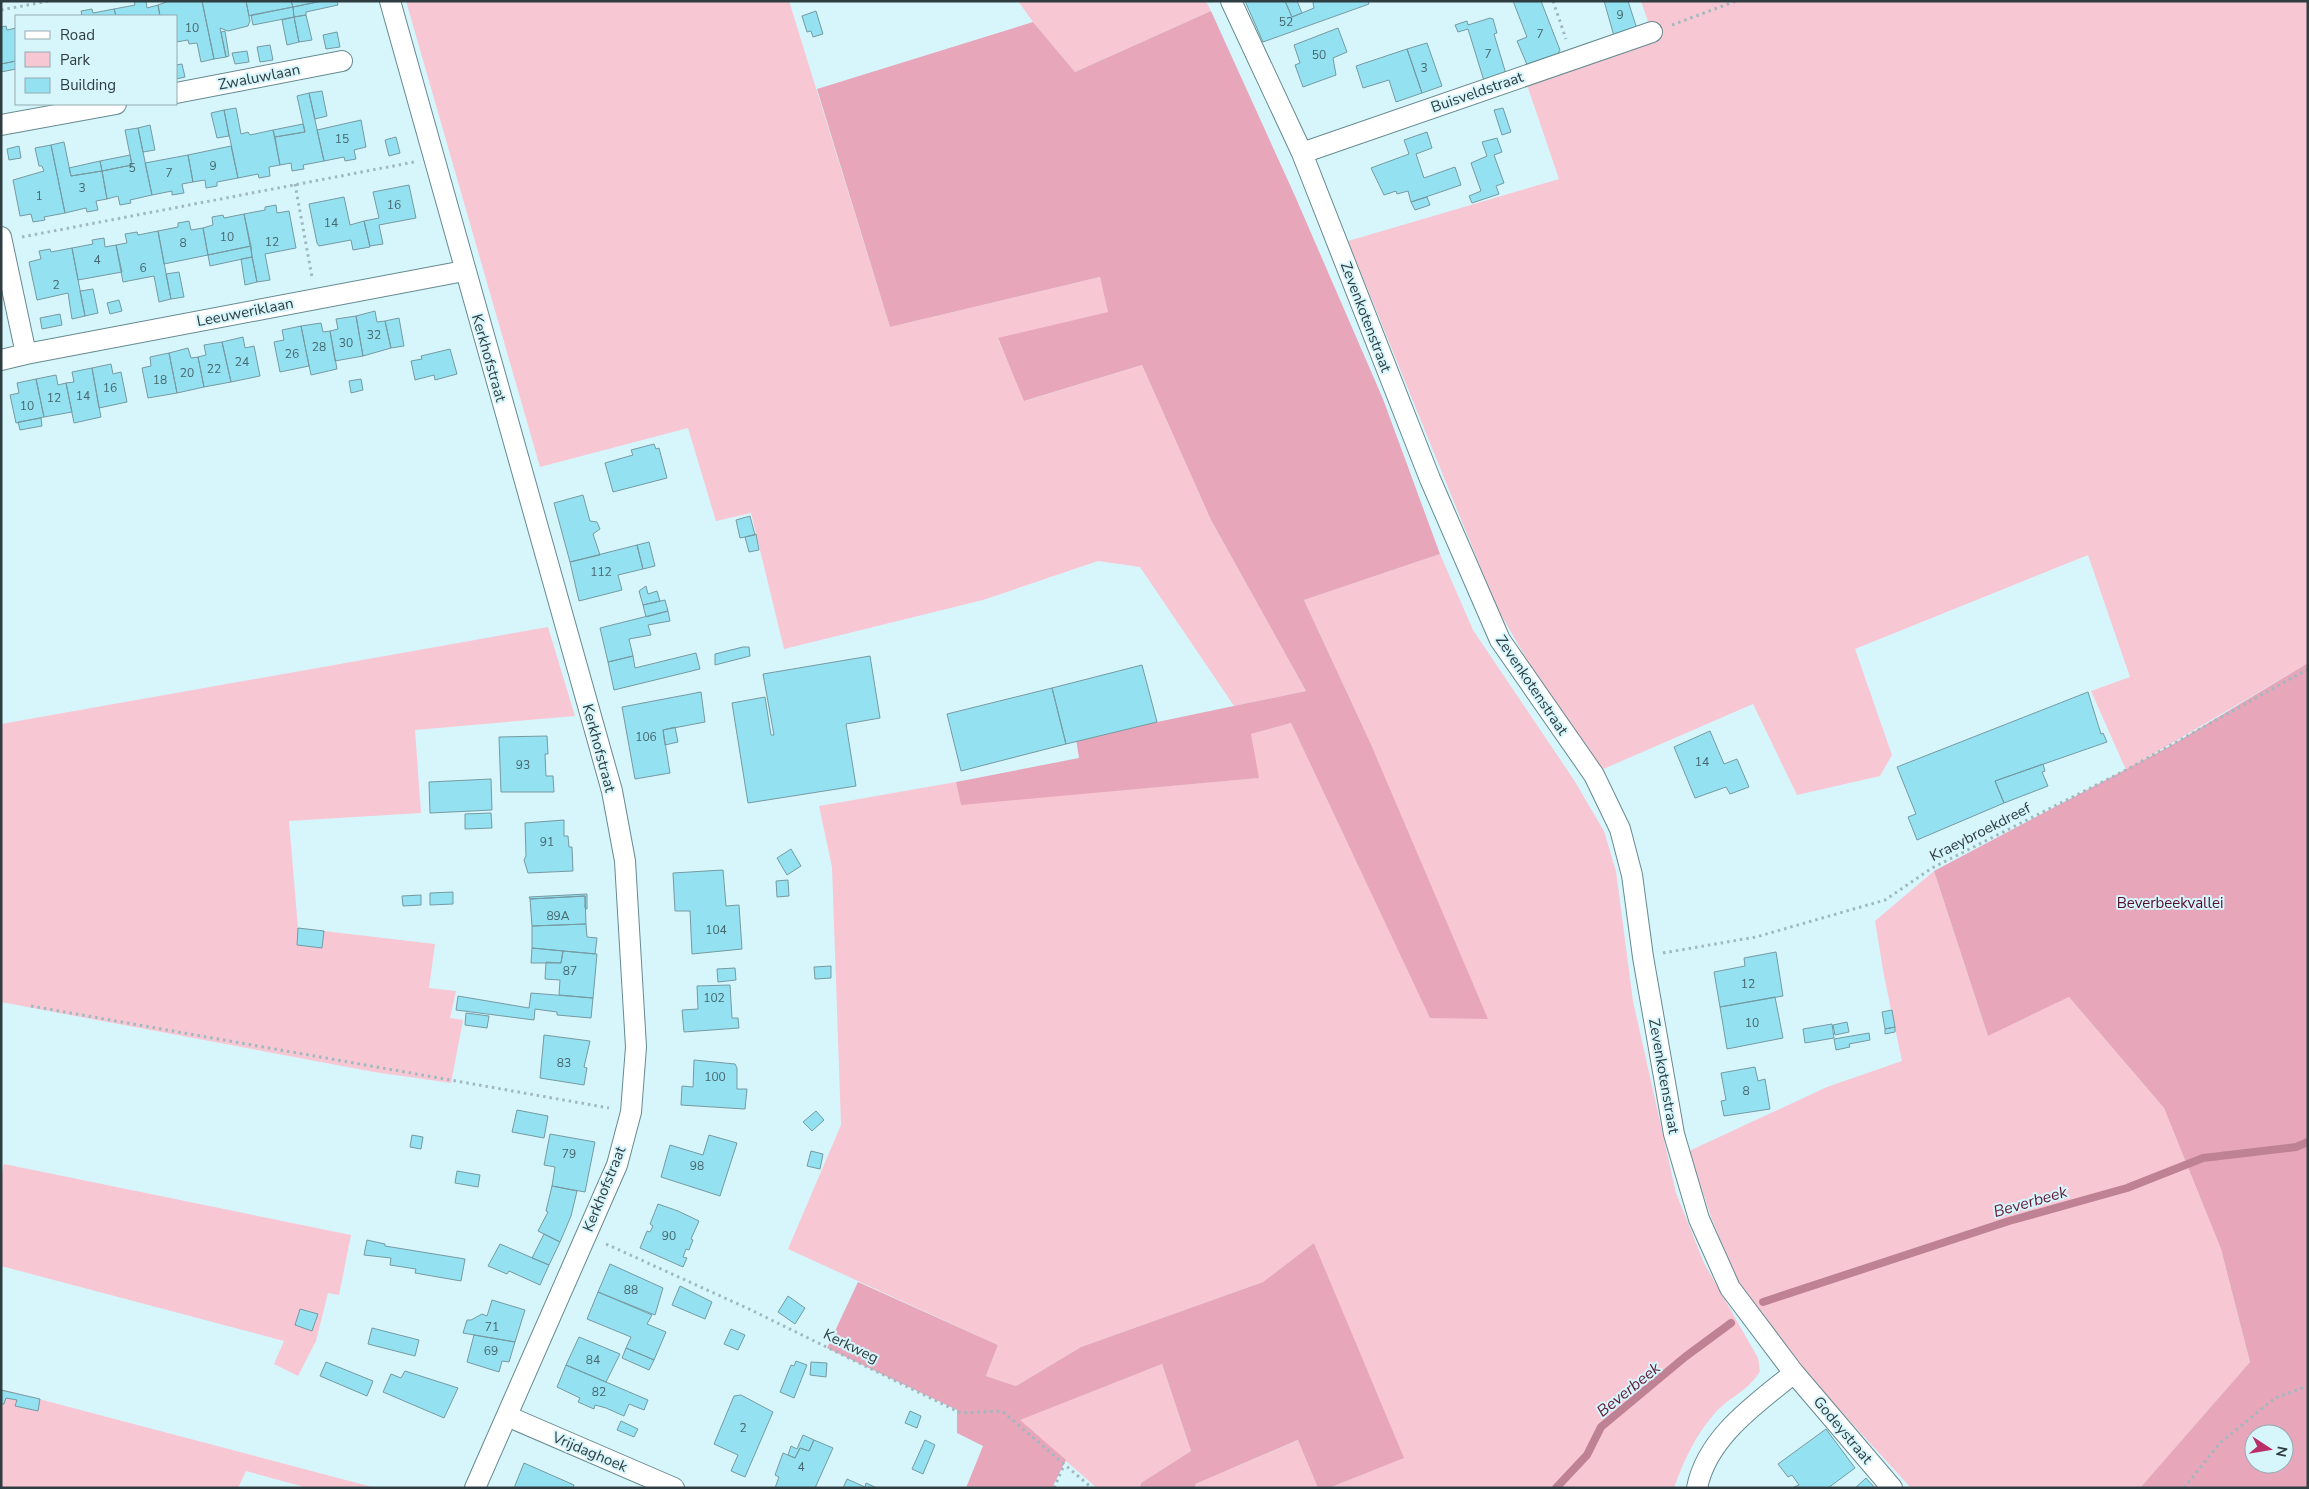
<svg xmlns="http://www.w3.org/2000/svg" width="2309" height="1489" font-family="'Nunito Sans',sans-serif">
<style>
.green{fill:#f8c7d4}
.forest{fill:#e7a6b9;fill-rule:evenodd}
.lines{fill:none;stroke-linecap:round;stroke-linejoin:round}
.stream{stroke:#bf8294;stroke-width:8}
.building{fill:#93e1f1;stroke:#769aa2}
.street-casing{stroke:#668a91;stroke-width:22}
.path{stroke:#9fb9be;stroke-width:3;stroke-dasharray:2.5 4;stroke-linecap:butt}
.street{stroke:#fff;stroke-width:20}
.labels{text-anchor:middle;stroke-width:4;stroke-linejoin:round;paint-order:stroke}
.number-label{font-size:12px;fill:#47666d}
.street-label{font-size:15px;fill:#2e3d41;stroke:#d7f6fc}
.park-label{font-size:15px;fill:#550a2b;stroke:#d7f6fc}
.water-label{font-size:16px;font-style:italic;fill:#631936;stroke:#d7f6fc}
</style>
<rect width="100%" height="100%" fill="#d7f6fc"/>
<!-- green -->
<path class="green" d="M406 1H789L890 327 1100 277 1109 312 998 339 1025 401 1142 365 1211 520 1306 691 1234 706 1140 567 1098 561 983 600 784 649 751 513 716 521 688 428 540 467Z
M1018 1H1206L1211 11 1075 72 1033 22Z
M1641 1H2308V663L2126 770 2091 691 2130 677 2088 555 1855 649 1892 755 1880 776 1797 795 1753 704 1601 770 1530 665 1497 608 1348 241 1559 179 1527 85 1655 42Z
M1440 554 1473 630 1574 780 1604 831 1616 871 1633 1001 1676 1193 1704 1263 1758 1358 1760 1371C1750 1390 1729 1397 1715 1413 1696 1434 1683 1462 1674 1488H1329L1403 1458 1314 1243 1263 1282 1081 1347 1016 1386 986 1376 998 1345 788 1249 841 1125 832 867 819 806 956 782 961 804 1258 778 1251 734 1291 723 1430 1017 1369 740 1304 600Z
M548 627 575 716 415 730 421 813 289 821 298 928 435 944 429 988 456 991 450 1018 463 1020 451 1083 374 1072 1 1002V724Z
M1934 871 1988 1036 2069 997 2164 1108 2221 1249 2250 1362 2140 1488H1911L1772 1336 1740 1287 1711 1217 1689 1151 1827 1087 1902 1061 1884 976 1875 921Z
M4 1164 351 1235 339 1295 328 1293 316 1341 298 1376 274 1364 284 1341 1 1266V1176Z
M1162 1364 1191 1451 1141 1483 1140 1488H1097L1019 1420Z
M1 1389 376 1488H308L246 1471 238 1488H1Z
M1299 1440 1318 1488H1196L1194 1484Z"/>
<!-- forest -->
<path class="forest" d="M1211 11 1295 196 1383 399 1440 554 1304 600 1369 740 1488 1019 1430 1018 1291 723 1251 734 1259 778 961 805 956 782 1079 758 1076 739 1306 691 1211 520 1142 365 1024 401 998 338 1108 312 1100 277 890 327 817 89 1033 22 1075 72Z
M2308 663V1488H2140L2250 1362 2221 1249 2164 1108 2069 997 1988 1036 1934 871 2170 746ZM2254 1434H2284V1464H2254Z
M1314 1243 1404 1458 1329 1488H1318L1298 1440 1195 1484 1196 1488H1140L1141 1483 1191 1451 1162 1364 1020 1420 1066 1460 1052 1488H966L983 1446 957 1433V1410L827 1348 858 1282 998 1345 986 1376 1016 1386 1081 1347 1263 1282Z"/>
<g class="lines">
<!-- stream -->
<path class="stream" d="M1763 1302 2009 1221 2127 1188 2203 1158 2296 1147 2308 1142
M1556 1488 1587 1455 1601 1427 1685 1357 1731 1323"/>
</g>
<!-- building -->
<path class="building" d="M134 1H146L147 8 158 5 160 16H116L114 9 135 5Z
M169 1H202L214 59 201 62 197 43 189 44 188 40 176 42V16H160L158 5Z
M202 1H246L250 21 248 26 228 31 220 28 226 57 214 59Z
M246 1H291L293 7 249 16Z
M291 1H322L293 7Z
M322 1H337L338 5 306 12V15L294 17 293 7Z
M1245 1H1285L1292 17 1314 8 1313 3 1314 1H1368L1369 4 1263 42Z
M1285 1H1297L1302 13 1292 17Z
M1513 1H1541L1560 50 1556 57 1528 67 1517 41 1527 37Z
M1604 1H1628L1637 29 1614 36Z
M293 7 294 17 253 25 251 15Z
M92 9 93 13 114 9 116 16H82L81 11Z
M816 11 823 34 813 37 811 31 807 32 802 16Z
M306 15 312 40 299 42 294 17Z
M294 17 299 42 287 45 282 20Z
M1490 18 1493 19 1497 33 1494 34 1506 74 1484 81 1468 29 1458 32 1455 25 1467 21 1468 25Z
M6 26 7 30 16 28V61L1 64V27Z
M1338 28 1347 52 1333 58 1336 75 1303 87 1295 65 1300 63 1294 45Z
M225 31 229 56 226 57 221 32Z
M337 32 340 47 326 49 323 35Z
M1427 43 1442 86 1422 93 1407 49Z
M270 45 273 60 260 62 257 47Z
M1407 49 1422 93 1396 102 1389 80 1363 88 1356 66Z
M247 51 249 62 235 64 232 53Z
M16 61V69L1 72V64Z
M182 64 185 77 176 79V65Z
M322 91 327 116 315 119 309 93Z
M309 93 324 161 303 165 304 169 292 171 291 163 280 165 275 137 305 132 297 96Z
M236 108 241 134 248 132 250 135 273 130 280 165 269 167 270 176 259 178 258 174 238 178 224 110Z
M1503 108 1511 132 1502 135 1494 110Z
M224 110 229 136 217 138 211 113Z
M361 120 366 147 354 150 356 159 345 161 344 157 324 161 317 130Z
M303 124 305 132 275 137 273 130Z
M150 125 155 150 143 152 138 128Z
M138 128 152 195 130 200 131 203 120 205 118 196 107 199 102 171 132 165 125 130Z
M1427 132 1432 148 1416 154 1424 178 1455 167 1461 185 1411 202 1408 191 1397 194 1396 191 1384 195 1371 168 1409 154 1404 140Z
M396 137 400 153 389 156 385 140Z
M1497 138 1502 152 1494 155 1504 183 1496 186 1499 194 1472 203 1469 196 1481 191 1471 163 1487 156 1482 142Z
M64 142 71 176 102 171 107 199 96 201 98 210 87 212 86 208 65 213 51 145Z
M51 145 65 213 44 217 45 220 33 222 31 214 20 216 13 180 44 171 42 166H39L35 148Z
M19 146 21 158 9 160 7 149Z
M231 146 238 178 217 182V186L206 188 205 180 193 182 188 155Z
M130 155 132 165 102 171 100 161Z
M188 155 193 182 182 184 184 193 172 195V191L152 195 145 163Z
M100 161 102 171 71 176 69 168Z
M409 185 416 218 379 225 383 244 370 246 364 221 379 218 373 192Z
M344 197 350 225 364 221 370 247 353 250 351 240 319 246 317 243 309 204Z
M1427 197 1430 205 1415 210 1411 202Z
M276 205 277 213 289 211 296 248 265 254 270 280 257 282 244 214 265 210V207Z
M244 214 251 246 208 255 203 228 213 225 212 217 223 215 224 218Z
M189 221 191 230 203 228 208 255 164 264 158 231 178 227V223Z
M158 231 171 299 159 302 154 276 123 282 116 245 127 243 125 234 137 232 138 235Z
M104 238 105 247 116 245 122 272 78 280 72 248 93 244 92 240Z
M251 246 252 257 210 266 208 255Z
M72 248 85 316 72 319 68 293 37 300 29 262 41 259 39 251 50 249 51 252Z
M252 257 257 282 245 285 241 259Z
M179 272 184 297 171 299 166 274Z
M93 289 98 313 85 316 80 291Z
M119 300 122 311 110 314 107 303Z
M375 311 377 322 385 321 391 348 363 356 356 316Z
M60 314 62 325 42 329 40 318Z
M356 316 363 356 335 361 330 331 338 329 336 319Z
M399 318 404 346 391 348 385 321Z
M321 323 323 332 330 331 337 369 311 375 301 326Z
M301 326 309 366 280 372 274 342 284 340 282 330Z
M243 337 245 348 254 346 260 376 231 382 222 342Z
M222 342 231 382 204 387 198 357 206 355 204 345Z
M188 348 191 358 198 357 204 387 177 393 169 353Z
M450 349 457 374 435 380 434 375 415 380 411 361 422 359 421 356Z
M169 353 177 393 148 398 142 368 151 366 150 357Z
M111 364 113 374 121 372 127 402 99 408 92 368Z
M92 368 101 417 74 423 66 383 74 382 72 372Z
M56 375 58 385 66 383 72 412 44 417 36 379Z
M36 379 44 417 16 423 10 395 19 393 17 383Z
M361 379 363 390 351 393 349 381Z
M41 418 42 426 20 430 18 422Z
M654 444 656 449 659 448 667 478 613 492 605 463 633 455 631 450Z
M583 495 590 521 597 522 600 529 593 534 600 555 570 562 554 503Z
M750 516 755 535 740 538 736 520Z
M756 534 759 550 749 552 745 537Z
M649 542 655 566 643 569 637 545Z
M637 545 643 569 618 575 622 590 579 601 570 562Z
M646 586 648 594 657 591 660 601 643 605 639 591Z
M665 600 668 611 646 617 643 605Z
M668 611 670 621 648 625 651 635 629 639 633 656 608 662 600 628Z
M743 647H749L750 656 715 665V654Z
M696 653 700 669 614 690 608 662 633 656 635 668Z
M870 656 880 718 846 724 856 786 748 803 732 703 765 697 771 735H774L763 674Z
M1142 665 1157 722 1066 744 1052 688Z
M1052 688 1066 744 961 771 947 714Z
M701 692 705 722 663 730 670 773 635 779 622 707Z
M2088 692 2101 734 2103 733 2107 742 1995 781 2004 803 1917 840 1908 817 1916 814 1897 767Z
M675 727 678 742 665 745 663 730Z
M1710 731 1724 764 1737 759 1749 787 1730 794 1726 787 1695 798 1674 747Z
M547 736 548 754H545L546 776H553L554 792H501L499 737Z
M2043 764 2045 771 2042 772 2048 786 2004 803 1995 781Z
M491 779 492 810 430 813 429 782Z
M491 813 492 828 465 829V814Z
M564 820V836H568L569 847H572L573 871 528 873 524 860 526 856 525 823Z
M791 849 801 866 787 875 777 858Z
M723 870 726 906 739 905 742 949 692 954 690 911H675L673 873Z
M788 880 789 896 777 897 776 881Z
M453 892V904L430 905V893Z
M587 894V909L585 908V896L530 899 529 897Z
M421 895V905L403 906 402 896Z
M585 896 586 924 532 926 530 899Z
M586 924 587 937 597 938 595 954 532 948V926Z
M298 928 324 931 322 948 297 945Z
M532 948 563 951 561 963H531Z
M563 951 597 954 593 998 559 995 560 980 545 979 546 962 561 963Z
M1776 952 1783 996 1720 1007 1714 972 1745 966 1744 958Z
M831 966V978L815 979 814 967Z
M735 968 736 980 718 982 717 969Z
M730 985 732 1018H738L739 1028 684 1032 682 1010 698 1009 697 986Z
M531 993 593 998 591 1018 557 1015V1012L535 1009 534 1020 456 1010 458 996 529 1008Z
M1775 997 1783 1038 1727 1049 1720 1007Z
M1892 1010 1895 1027 1885 1029 1882 1012Z
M466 1013 489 1016 487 1028 465 1025Z
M1847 1022 1849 1032 1835 1035 1833 1025Z
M1832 1024 1834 1038 1805 1043 1803 1029Z
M1895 1027V1032L1885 1034V1029Z
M1869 1033 1870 1040 1849 1044 1850 1047 1836 1050 1834 1039Z
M544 1035 590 1041 584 1067 587 1068 584 1085 540 1078Z
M694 1060 735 1064 737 1068V1089H747L745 1109 681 1105 682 1086 693 1087Z
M1755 1067 1758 1081 1765 1079 1770 1109 1724 1116 1721 1101 1726 1100 1721 1073Z
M517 1110 548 1116 544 1138 512 1132Z
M816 1111 824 1120 812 1131 803 1122Z
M550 1134 595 1142 585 1192 552 1186 555 1167 544 1165Z
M412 1135 423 1137 421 1149 410 1147Z
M709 1135 737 1143 720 1196 661 1177 670 1145 703 1155Z
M811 1151 823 1154 820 1169 807 1166Z
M457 1171 480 1175 478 1187 455 1183Z
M552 1186 577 1191 571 1216 560 1242 538 1231 548 1212 546 1211Z
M658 1204 678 1211 699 1221 691 1239 693 1240 689 1250 686 1249 683 1257 687 1258 683 1267 640 1248 647 1231 650 1232 653 1226 650 1224Z
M544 1234 560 1242 549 1265 532 1258Z
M367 1240 385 1244V1246L465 1259 461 1281 415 1273 416 1269 390 1265 391 1258 364 1255Z
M500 1244 549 1265 540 1285 509 1271 507 1274 488 1266Z
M610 1264 663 1288 655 1315 598 1292Z
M680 1286 712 1302 705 1319 672 1305Z
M598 1292 652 1315 647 1324 666 1332 654 1360 626 1348 631 1337 587 1319Z
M788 1296 805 1308 795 1324 778 1312Z
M492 1300 525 1310 515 1342 463 1333 467 1320H471L482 1314 487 1316Z
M300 1309 318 1314 312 1331 295 1325Z
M372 1328 419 1340 415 1356 368 1344Z
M731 1329 745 1335 738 1350 724 1344Z
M474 1335 515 1342 509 1362 502 1361 499 1372 467 1362Z
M579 1337 620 1354 606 1382 566 1365Z
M626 1348 654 1360 649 1370 622 1358Z
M796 1361 807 1365 794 1398 780 1392 791 1365 794 1366Z
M326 1362 373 1381 367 1396 320 1376Z
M811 1362 827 1363 826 1377 810 1375Z
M566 1365 648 1400 644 1410 629 1404 624 1416 606 1408 595 1405 594 1409 578 1402 580 1398 557 1387Z
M405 1371 458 1388 444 1418 383 1392 391 1374 401 1378Z
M1 1390 40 1399 38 1411 15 1406 17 1400 6 1398 4 1404H1Z
M741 1395 773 1412 745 1477 731 1471 738 1455 714 1444 734 1396Z
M910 1411 921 1416 917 1428 905 1423Z
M621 1421 638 1429 634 1437 617 1430Z
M1826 1429 1855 1468 1828 1488H1792L1799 1485 1792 1475 1788 1477 1778 1464Z
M803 1435 814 1440 809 1451 800 1448 795 1458 788 1455 791 1446 797 1449Z
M814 1440 833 1448 815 1488H775L779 1477 775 1475 783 1453 795 1458 800 1448 809 1451Z
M925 1440 935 1445 923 1474 912 1469Z
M524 1463 574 1485 573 1488H514Z
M1866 1478 1875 1488H1855L1865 1479Z
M847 1479 865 1487 866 1483 877 1488H843Z"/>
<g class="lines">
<defs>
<path id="street" d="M390 1 612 791 625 861 636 1047 631 1112 617 1165 475 1488
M1231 1 1302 153 1430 479 1500 640 1594 775 1620 829 1632 875 1643 957 1674 1134 1699 1219 1730 1288 1794 1373 1892 1488
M176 93 342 61
M1 125 116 104
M1302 153 1652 32
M1 237 26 354 1 360
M26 354 464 271
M507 1416 674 1488
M1697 1488C1707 1437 1756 1404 1794 1373"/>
</defs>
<!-- street casing -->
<use href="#street" class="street-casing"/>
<!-- path -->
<path class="path" d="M1553 1 1566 39
M1 10 49 1
M1672 25 1736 1
M295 184 312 277
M22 237 414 162
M1663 953 1756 937 1885 900 1932 868 2126 770 2308 669
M31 1006 609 1108
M606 1244 749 1309 961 1413 1002 1411 1092 1488
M1054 1488 1064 1465
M2184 1488 2220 1443 2275 1398 2308 1386"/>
<!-- street -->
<use href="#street" class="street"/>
</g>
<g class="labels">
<!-- number labels -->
<g class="number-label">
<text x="1620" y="19">9</text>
<text x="1286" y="26">52</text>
<text x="192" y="32">10</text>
<text x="1540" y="38">7</text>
<text x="1488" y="58">7</text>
<text x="1319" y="59">50</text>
<text x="1424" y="72">3</text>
<text x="342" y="143">15</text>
<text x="213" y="170">9</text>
<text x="132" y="172">5</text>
<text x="169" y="177">7</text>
<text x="82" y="192">3</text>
<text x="39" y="200">1</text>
<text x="394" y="209">16</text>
<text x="331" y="227">14</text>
<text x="227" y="241">10</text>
<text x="272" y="246">12</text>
<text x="183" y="247">8</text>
<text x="97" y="264">4</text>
<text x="143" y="272">6</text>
<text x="56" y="289">2</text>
<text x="374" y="339">32</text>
<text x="346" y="347">30</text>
<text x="319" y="351">28</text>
<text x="292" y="358">26</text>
<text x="242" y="366">24</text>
<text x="214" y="373">22</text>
<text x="187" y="377">20</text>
<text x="160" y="384">18</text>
<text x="110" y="392">16</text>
<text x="83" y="400">14</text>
<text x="54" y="402">12</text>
<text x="27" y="410">10</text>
<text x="601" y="576">112</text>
<text x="646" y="741">106</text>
<text x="1702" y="766">14</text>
<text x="523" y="769">93</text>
<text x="547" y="846">91</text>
<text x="558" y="920">89A</text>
<text x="716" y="934">104</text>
<text x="570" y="975">87</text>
<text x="1748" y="988">12</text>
<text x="714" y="1002">102</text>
<text x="1752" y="1027">10</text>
<text x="564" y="1067">83</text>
<text x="715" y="1081">100</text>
<text x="1746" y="1095">8</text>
<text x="569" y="1158">79</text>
<text x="697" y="1170">98</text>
<text x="669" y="1240">90</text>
<text x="631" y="1294">88</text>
<text x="492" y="1331">71</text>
<text x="491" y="1355">69</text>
<text x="593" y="1364">84</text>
<text x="599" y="1396">82</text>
<text x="743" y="1432">2</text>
<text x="801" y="1471">4</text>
</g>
<!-- street labels -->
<g class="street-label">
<text transform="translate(259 77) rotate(-11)" y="5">Zwaluwlaan</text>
<text transform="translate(1477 92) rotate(-19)" y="5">Buisveldstraat</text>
<text transform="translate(245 312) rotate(-11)" y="5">Leeuweriklaan</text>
<text transform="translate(1366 317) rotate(69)" y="5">Zevenkotenstraat</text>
<text transform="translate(489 358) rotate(74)" y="5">Kerkhofstraat</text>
<text transform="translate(1532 685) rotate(56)" y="5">Zevenkotenstraat</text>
<text transform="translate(599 748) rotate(75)" y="5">Kerkhofstraat</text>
<text transform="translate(1980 832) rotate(-27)" y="5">Kraeybroekdreef</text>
<text transform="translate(1664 1076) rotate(80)" y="5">Zevenkotenstraat</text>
<text transform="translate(604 1189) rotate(-68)" y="5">Kerkhofstraat</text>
<text transform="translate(851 1346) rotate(26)" y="5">Kerkweg</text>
<text transform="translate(1843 1430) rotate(50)" y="5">Godeystraat</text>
<text transform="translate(590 1452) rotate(23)" y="5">Vrijdaghoek</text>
</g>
<!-- park labels -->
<g class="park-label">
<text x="2170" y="908">Beverbeekvallei</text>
</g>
<!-- water labels -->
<g class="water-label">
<text transform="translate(2030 1201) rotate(-16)" y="6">Beverbeek</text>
<text transform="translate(1628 1389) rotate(-39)" y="6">Beverbeek</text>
</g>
</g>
<!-- border -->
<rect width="2309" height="1489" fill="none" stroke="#2e3d41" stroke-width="5"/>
<!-- legend -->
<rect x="15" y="15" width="162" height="90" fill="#d7f6fc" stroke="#93acb1"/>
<rect x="25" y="31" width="25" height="8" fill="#ffffff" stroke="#93acb1"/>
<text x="60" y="40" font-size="15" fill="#2e3d41">Road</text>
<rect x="25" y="52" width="25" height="15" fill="#f8c7d4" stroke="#93acb1"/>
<text x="60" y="65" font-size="15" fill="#2e3d41">Park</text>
<rect x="25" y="78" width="25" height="15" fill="#93e1f1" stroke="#93acb1"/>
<text x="60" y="90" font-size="15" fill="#2e3d41">Building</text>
<!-- north arrow -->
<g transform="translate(2269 1449) rotate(102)"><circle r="24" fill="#d7f6fc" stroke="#93acb1"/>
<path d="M0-4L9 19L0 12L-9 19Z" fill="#ba2f68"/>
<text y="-8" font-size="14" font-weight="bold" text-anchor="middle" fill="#2e3d41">N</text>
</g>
</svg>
